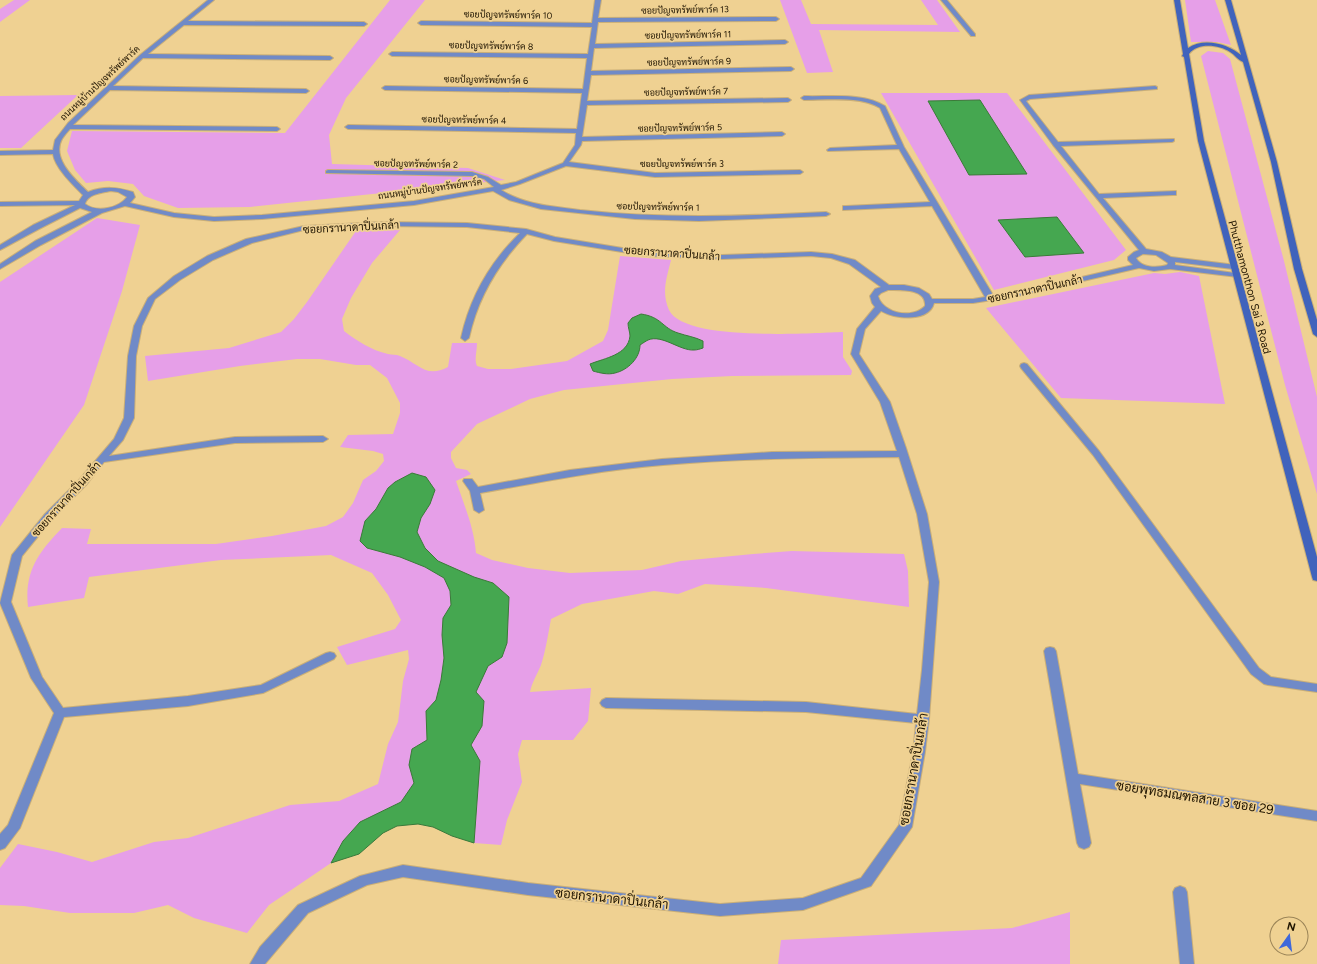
<svg xmlns="http://www.w3.org/2000/svg" width="1317" height="964" font-family="Figtree,Sarabun,sans-serif">
<style>
.green{fill:#e69fe8}
.water{fill:#45a750;stroke:#3a7b38}
.lines{fill:none;stroke-linecap:round;stroke-linejoin:round}
.minor-casing{stroke:#caaf78;stroke-width:2}
.secondary-casing{stroke:#caaf78;stroke-width:2}
.minor{fill:#708ac7;fill-rule:evenodd}
.secondary{fill:#4063bc;fill-rule:evenodd}
.labels{text-anchor:middle;stroke-width:3.5;stroke-linejoin:round;paint-order:stroke}
.far-street-label{font-size:9px;fill:#1f1400;stroke:#efd192}
.street-label{font-size:11px;fill:#1f1400;stroke:#efd192}
.near-street-label{font-size:13px;fill:#1f1400;stroke:#efd192}
</style>
<rect width="100%" height="100%" fill="#efd192"/>
<!-- green -->
<path class="green" d="M14 0H30L0 22V9Z
M390 0H425L346 98 329 135 332 164 468 168 505 180 250 207 178 208 144 196 133 184 108 181 86 183 75 170 67 151 72 131 285 133Z
M780 0H801L811 24 938 25 921 0H937L960 32 819 30 833 72 807 73Z
M1185 0H1215L1231 45 1217 42H1191Z
M1208 51 1223 53 1230 59 1284 261 1317 397V494L1285 385 1201 56Z
M881 93H1007L1126 250 1114 260 994 290Z
M78 95 21 148H0V96Z
M97 218 140 225 122 291 84 405 0 527V282Z
M400 230 372 263 351 298 342 319 344 331C357 341 371 350 388 354 392 355 396 354 400 356 418 363 426 379 448 367L452 343H477C477 352 474 359 477 366L488 369H511L567 361 603 341 608 330 620 256 671 260C667 277 661 292 669 310 684 342 811 333 843 332V357L852 371 851 375 732 376 672 379 564 390 530 399 477 424 451 452V458L456 468 467 470 471 474 456 481C464 505 474 527 476 553L492 560 528 568 570 573 642 570 681 561 753 554 792 551 904 554 908 571 909 607 766 588 705 584 678 594 654 591 582 604 551 619C548 634 546 650 541 665 537 675 532 682 530 692L591 688 588 721 573 740H522L518 754 522 782 507 820 501 845 474 843 452 836 433 827 418 824 397 826 383 833 359 854 331 863 269 905 247 933 194 918 168 905 134 913H70L24 906 0 905V868L18 844 57 852 92 862 154 842 188 838 290 805 339 801 378 784 388 744 398 722 403 681 409 659 408 650 347 665 337 647 395 629 401 620 388 595 372 573 331 555 221 560 89 577 84 598 28 607C24 571 39 552 62 528L91 529 87 544H216L272 536 326 526 343 517 353 503 363 480 376 471 384 461 383 454 373 451 340 447 348 435 393 434 400 413V403L387 378 370 365H356L320 359H297L240 366 148 381 145 356 229 348 281 332 294 319 307 302 356 231Z
M1180 272 1199 276 1225 404 1061 398 986 308 1154 273 1165 274Z
M1070 912V964H778L781 940 1012 928Z"/>
<!-- water -->
<path class="water" d="M980 100 1027 174 969 175 928 101Z
M1057 217 1084 253 1025 257 998 220Z
M641 314C662 317 662 328 678 333 687 336 695 337 703 341V348C700 349 697 350 694 350 680 351 662 334 648 340 646 341 643 343 640 345 640 358 628 370 615 373 608 375 600 373 593 371L590 364C605 358 628 355 630 336 630 332 628 328 628 323L632 318Z
M412 473 426 477 435 490 430 504 421 518 417 532 425 548 438 561 474 577 493 583 509 597 507 643 502 657 488 666 476 692 484 701 482 726 471 745 480 761 474 843 452 836 433 827 418 824 397 826 383 833 359 854 331 863 343 841 360 822 401 802 414 783 409 765 412 749 427 740 426 711 436 700 441 680 444 658 442 635 443 618 451 605 450 591 444 578 425 567 400 557 367 548 360 541 365 521 376 509 388 488 395 482Z"/>
<g class="lines">
<defs>
<path id="minor" d="M208 0H214L188 21 364 22 367 24 364 26 184 25 148 54 330 56 333 58 330 60 143 58 113 86 306 89 309 91 306 93 110 90 73 125 277 127 280 129 277 131 70 129C67 132 64 136 62 139 51 159 76 180 88 192 104 186 117 187 133 192L135 197 130 203 174 213 214 217 262 215 414 201 494 187 484 179 472 176 326 173V171L328 170 472 172 488 177 501 185 516 182 563 163 575 145 576 133 348 129 345 127 348 125 577 129 582 93 385 90 382 88 385 86 583 89 587 58 392 56 389 54 392 52 588 54 592 27 421 25 418 23 421 21 592 23 595 0H601L598 18 776 17 779 19 776 21 598 22 595 44 785 40 788 42 785 44 594 48 591 71 791 67 794 69 791 71 591 75 587 101 788 98 791 100 788 102 587 105 582 137 782 132 785 134 782 136 582 141 581 145 569 162 655 173 800 170 803 172 800 174 655 177 566 166 520 184 501 190C525 205 552 206 580 210 662 219 744 216 826 212L830 214 826 216 699 221 635 219 541 209 509 200 493 191 414 205 262 219 214 221 174 217 125 206 102 213 41 245 0 269V264L35 241 92 212 80 208 39 229 0 250V245L33 225 75 205 0 206V202L79 201 83 195C74 186 55 168 53 154L0 155V151L53 150 55 140 68 123 140 55ZM111 191 118 192 127 197C119 208 97 213 85 204 88 194 101 193 111 191Z
M941 0H947L975 34V36H971Z
M1155 86 1157 87V89L1030 99 1026 101 1058 142 1174 139V141L1172 142 1061 146 1099 194 1176 191V195H1173L1103 198 1146 249 1162 252 1171 257 1236 265V269H1233L1175 262V265L1235 273 1239 275 1238 277 1170 269 1154 271 1139 268 1018 296 973 303H934C929 323 894 319 881 311L865 329 859 354 890 402 906 448 927 514 939 582 929 719 925 752 912 827 871 886 803 910 720 916 528 895 403 877 367 885 308 913 265 964H250L260 947 298 905 360 876 403 865 528 883 720 904 803 898 861 878 899 825 913 752 916 723 806 712 606 708 602 706 600 703 602 700 606 698 806 702 917 714 922 670 929 582 917 514 899 457C820 458 742 458 663 465 601 470 541 482 480 493L484 510 479 513 474 510 470 491 463 481 464 479H472L478 487 570 470 662 459 772 452 897 451 880 402 851 354 857 329 875 307 872 303 870 296 875 289 881 287 849 264 831 258 811 256 722 259 647 256 554 241 527 234C498 264 478 297 469 338L465 341 461 338C470 297 490 262 520 233L467 227 382 226 304 230 252 243 213 260 180 280 155 299 142 326 136 356 134 418 123 440 109 456 235 437 323 436 328 439 323 442 235 443 104 462 87 484 53 518 22 556 11 602 42 677 63 708 188 696 261 685 326 653 330 652 334 653 336 656 334 659 263 693 188 706 64 717 20 828 5 848 0 850V834L8 825 54 713 31 678 0 603 12 555 45 514 79 480 114 439 124 418 128 356 134 326 148 298 174 276 207 256 246 239 304 226 382 222 467 223 526 229 555 237 647 252 722 255 811 252 832 254 855 260 889 285H904L919 288 929 294 932 299H973L985 297 932 206 843 210V206H846L930 202 899 149 828 151 827 150 830 148 897 145 880 108C861 96 826 100 804 100L801 98 804 96C829 97 863 92 885 106L904 147 993 295 1018 292 1133 265 1128 260V257L1134 252 1139 250 1053 145 1020 100 1029 95ZM1143 254 1156 255 1168 263 1167 265C1157 268 1141 268 1136 258ZM888 290C899 290 927 288 925 306 913 319 883 314 878 296L881 293Z
M1024 363 1027 364 1099 451 1259 668 1271 677 1317 684V692L1268 685 1264 684 1251 674 1093 455 1021 368 1020 366 1021 364Z
M1050 647 1054 648 1056 651 1078 774 1317 811V821L1080 784 1091 843 1089 847 1084 849 1079 847 1077 843 1044 651 1046 648Z
M1180 886 1185 888 1187 892 1194 964H1180L1173 892 1175 888Z"/>
<path id="secondary" d="M1174 0H1180L1188 48C1204 37 1228 44 1241 55L1225 0H1231L1277 162 1302 269 1317 320V337L1313 334 1294 269 1271 162 1243 62C1238 60 1235 55 1230 52 1219 45 1198 42 1189 54L1204 141 1317 557V581L1313 580 1312 577 1198 141 1184 57 1182 56 1183 54Z"/>
</defs>
<!-- minor casing -->
<use href="#minor" class="minor-casing"/>
<!-- secondary casing -->
<use href="#secondary" class="secondary-casing"/>
<!-- minor -->
<use href="#minor" class="minor"/>
<!-- secondary -->
<use href="#secondary" class="secondary"/>
</g>
<g class="labels">
<!-- far-street labels -->
<g class="far-street-label">
<text transform="translate(685 10) rotate(-1)" y="3">ซอยปัญจทรัพย์พาร์ค 13</text>
<text transform="translate(508 15) rotate(1)" y="3">ซอยปัญจทรัพย์พาร์ค 10</text>
<text transform="translate(688 35) rotate(-1)" y="3">ซอยปัญจทรัพย์พาร์ค 11</text>
<text transform="translate(491 46) rotate(1)" y="3">ซอยปัญจทรัพย์พาร์ค 8</text>
<text transform="translate(689 62) rotate(-1)" y="3">ซอยปัญจทรัพย์พาร์ค 9</text>
<text transform="translate(486 80) rotate(1)" y="3">ซอยปัญจทรัพย์พาร์ค 6</text>
<text transform="translate(100 83) rotate(-43)" y="3">ถนนหมู่บ้านปัญจทรัพย์พาร์ค</text>
<text transform="translate(686 92) rotate(-1)" y="3">ซอยปัญจทรัพย์พาร์ค 7</text>
<text transform="translate(464 120) rotate(1)" y="3">ซอยปัญจทรัพย์พาร์ค 4</text>
<text transform="translate(680 128) rotate(-1)" y="3">ซอยปัญจทรัพย์พาร์ค 5</text>
<text transform="translate(416 164) rotate(1)" y="3">ซอยปัญจทรัพย์พาร์ค 2</text>
<text x="682" y="167">ซอยปัญจทรัพย์พาร์ค 3</text>
<text transform="translate(430 189) rotate(-8)" y="3">ถนนหมู่บ้านปัญจทรัพย์พาร์ค</text>
<text transform="translate(658 207) rotate(1)" y="3">ซอยปัญจทรัพย์พาร์ค 1</text>
</g>
<!-- street labels -->
<g class="street-label">
<text transform="translate(351 227) rotate(-3)" y="4">ซอยกรานาดาปิ่นเกล้า</text>
<text transform="translate(672 253) rotate(4)" y="4">ซอยกรานาดาปิ่นเกล้า</text>
<text transform="translate(1250 287) rotate(75)" y="4">Phutthamonthon Sai 3 Road</text>
<text transform="translate(1035 289) rotate(-12)" y="4">ซอยกรานาดาปิ่นเกล้า</text>
<text transform="translate(66 499) rotate(-48)" y="4">ซอยกรานาดาปิ่นเกล้า</text>
</g>
<!-- near-street labels -->
<g class="near-street-label">
<text transform="translate(913 769) rotate(-80)" y="5">ซอยกรานาดาปิ่นเกล้า</text>
<text transform="translate(1195 797) rotate(9)" y="5">ซอยพุทธมณฑลสาย 3 ซอย 29</text>
<text transform="translate(612 898) rotate(6)" y="5">ซอยกรานาดาปิ่นเกล้า</text>
</g>
</g>
<!-- north arrow -->
<g transform="translate(1289 936) rotate(14)"><circle r="19" fill="#efd192" stroke="#9c8558"/>
<path d="M0-3L7 15L0 10L-7 15Z" fill="#3f68da"/>
<text y="-6" font-size="11" font-weight="bold" text-anchor="middle" fill="#1f1400">N</text>
</g>
</svg>
